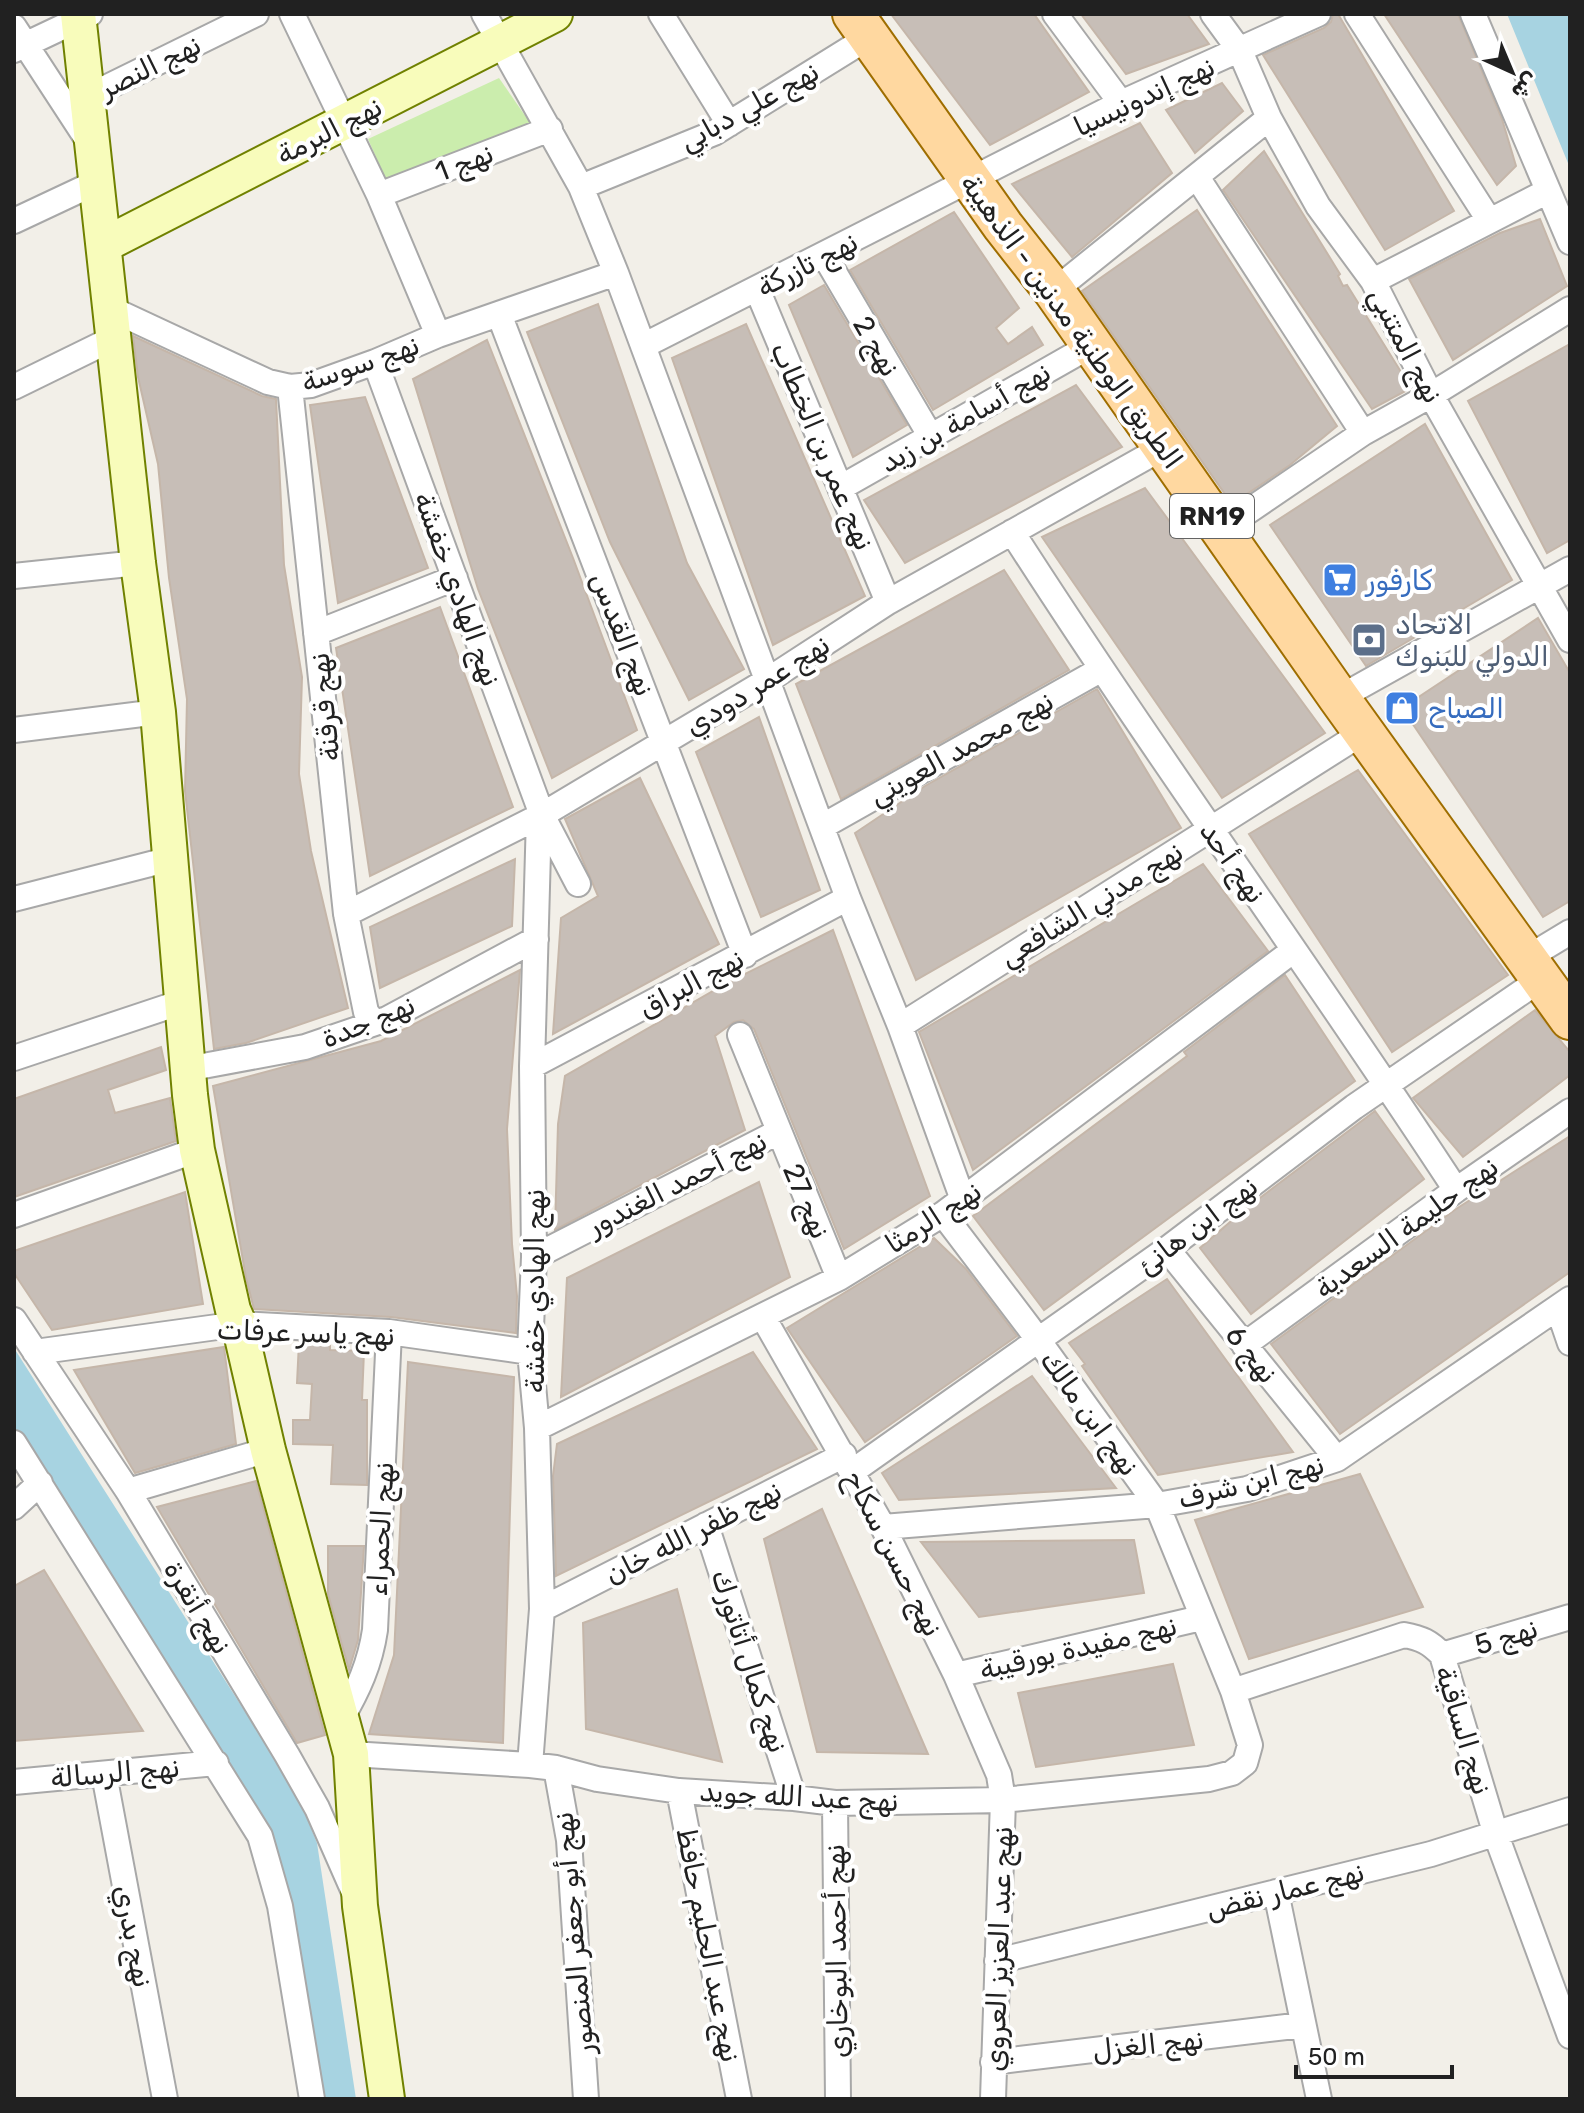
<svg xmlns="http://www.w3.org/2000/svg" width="1584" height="2113" font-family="Rubik,'Noto Sans Arabic',sans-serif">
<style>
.grass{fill:#cbedad}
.water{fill:#a7d3e1}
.building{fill:#c7beb7;stroke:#c5b6a9;stroke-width:2}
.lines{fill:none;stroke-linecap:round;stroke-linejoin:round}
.street-casing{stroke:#a8a8a8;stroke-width:28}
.secondary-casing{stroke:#708100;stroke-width:38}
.primary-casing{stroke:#9f6e00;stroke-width:44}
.street{stroke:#fff;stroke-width:24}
.secondary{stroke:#f8fcbb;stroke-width:34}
.primary{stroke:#ffd8a0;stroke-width:40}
.labels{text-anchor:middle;stroke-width:8;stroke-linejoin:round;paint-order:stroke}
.shield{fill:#fff;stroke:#646464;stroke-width:2}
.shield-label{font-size:26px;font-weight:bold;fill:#212121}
.street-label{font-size:28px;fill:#212121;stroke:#fff}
.shop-label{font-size:28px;fill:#366cbe;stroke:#fff;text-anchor:start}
.service-label{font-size:28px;fill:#4e5e75;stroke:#fff;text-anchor:start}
</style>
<rect width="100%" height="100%" fill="#f2efe8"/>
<!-- grass -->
<path class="grass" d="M499 78 533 127 387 182 368 139Z"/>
<!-- water -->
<path class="water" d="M1507 14H1570V168Z
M14 1348 270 1751 306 1816 317 1843 356 2099H322L280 1878 14 1431Z"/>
<!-- building -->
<path class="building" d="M891 14H1034L1089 92 990 145Z
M1081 14H1187L1209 44 1126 74Z
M1333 14H1338L1454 211 1385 250 1263 55 1324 28 1331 22Z
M1384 14H1458L1502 119 1516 166 1497 185Z
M1222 83 1243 111 1195 153 1166 110Z
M1140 123 1172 173 1072 257 1012 184Z
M1264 151 1340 274 1338 276 1343 286 1347 285 1411 388 1372 409 1223 190Z
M1197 210 1337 426 1290 465 1232 504 1082 291Z
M954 212 1019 308 996 328 1008 344 1032 327 1043 345 933 410 850 270Z
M1540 219 1567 286 1453 360 1409 279 1500 233Z
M824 285 907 425 853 457 789 305Z
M598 304 687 563 744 669 689 700 610 542 527 332Z
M746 324 865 596 773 645 672 358Z
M133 336 262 396 276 399 284 565 302 677 299 774 311 851 348 1008 246 1043 214 1049 185 791 187 699 169 578 158 464 138 377Z
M487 340 573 558 637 730 552 778 478 589 413 379Z
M1570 344V540L1547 553 1468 401Z
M1076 385 1122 447 905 563 864 500Z
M365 397 428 568 338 603 310 405Z
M1425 424 1512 580 1366 666 1270 525Z
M1145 488 1325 733 1222 798 1042 537Z
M1004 570 1069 670 841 799 796 684Z
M440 607 513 807 370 876 336 648Z
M1538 618 1570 673V901L1543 917 1402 708Z
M1097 689 1181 828 916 980 855 833 925 786Z
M759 717 820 890 761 917 696 752Z
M1358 770 1508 975 1392 1052 1249 834Z
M640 778 719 944 553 1034 561 918 598 896 565 819Z
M515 859 512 926 380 988 370 927Z
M1203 864 1268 951 973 1170 919 1032Z
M833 930 930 1196 844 1249 754 1029 743 1020 734 1022 715 1036 745 1130 555 1230 558 1124 565 1076 727 983Z
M520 970 507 1129 512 1244 517 1296 516 1333 391 1317 254 1309 246 1278 213 1086 381 1041Z
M1285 975 1355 1081 1044 1310 973 1216 1187 1056 1184 1052Z
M1535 1010 1570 1052V1075L1463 1157 1413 1098Z
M161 1047 166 1070 108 1090 115 1113 170 1098 176 1141 14 1197V1099Z
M1375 1111 1424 1179 1251 1314 1200 1248 1244 1210Z
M1570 1136V1272L1340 1434 1271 1344 1456 1209Z
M759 1182 790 1277 561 1397 567 1278Z
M185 1192 203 1304 52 1330 14 1273V1251Z
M934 1238 966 1269 1017 1336 865 1442 787 1328Z
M1167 1279 1293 1452 1158 1475 1082 1366 1085 1364 1069 1343Z
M299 1342 330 1344V1350L364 1351 362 1400H367V1485L331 1484 333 1445 293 1444V1420H310L312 1384 297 1383Z
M224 1347 236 1444 135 1473 74 1370Z
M753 1352 817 1449 556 1576 553 1476 557 1444Z
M408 1362 514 1377 503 1743 369 1734 394 1655Z
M1032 1376 1116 1488 899 1500 882 1473Z
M1360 1474 1423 1607 1249 1659 1195 1520Z
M256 1481 325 1735 297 1743 157 1507Z
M822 1509 928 1754 817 1752 764 1539Z
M1134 1540 1144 1593 979 1617 921 1542Z
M328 1546H364L358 1640 349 1670 328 1594Z
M44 1570 143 1731 14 1741V1586Z
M677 1589 722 1762 586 1729 583 1623Z
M1173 1664 1194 1745 1036 1767 1018 1693Z"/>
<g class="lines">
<defs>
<path id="street" d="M292 14 379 195 438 335
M484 14 581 187 616 273 848 898 900 1026 963 1200
M661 14 729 124
M1055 14 1121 103
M1213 14 1240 51 1269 118 1318 206 1373 281 1431 395 1570 640
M1357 14 1489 220
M1473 14 1570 242
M14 27 89 142
M14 50 90 14
M87 97 256 14
M1197 177 1363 433
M581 187 714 133 869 37
M379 195 550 129
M14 221 97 182
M824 255 931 437
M1373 281 1548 191
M757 289 888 602
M1054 291 1269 118
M109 308 268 382 290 387 311 385 375 362 438 335 616 273
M499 314 745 955
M643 346 1121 103 1318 14
M375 362 542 815 578 884
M14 387 112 339
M290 387 346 914 366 1012 375 1023
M840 488 1090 346
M1222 529 1363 433 1431 395 1570 309
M1012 532C1155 755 1311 968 1456 1190
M14 576 138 563
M316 633 455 578
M1339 698 1570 569
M14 730 158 712
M823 826 1100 670
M14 899 170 859
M346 914 542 815 768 680 888 602 1164 447
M1527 958 1570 932
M900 1026 1364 732
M740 1035 839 1278
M14 1058 182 1002
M532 1066 848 898
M187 1069 305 1047 387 1019 536 939
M14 1215 197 1150
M1167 1249 1337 1459
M534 1257 778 1132
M1558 1308 1570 1343
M763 1317 883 1527 956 1675 999 1775 1003 1800 993 2099
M14 1320 128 1491 287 1755 317 1808 354 1892
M1244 1345 1456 1190 1570 1111
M35 1352 239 1324 389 1332 530 1352
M537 1428 839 1278 943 1214 1294 950
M14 1443 260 1836 280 1906 312 2099
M853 1471 1167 1249 1354 1107 1541 979
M128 1491 268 1450
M14 1507 40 1483
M706 1525 794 1798
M883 1527 1157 1505 1247 1489 1337 1459 1570 1299
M542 1609 844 1455
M1442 1655 1570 1617
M956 1675 1201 1618
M1233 1691 1404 1635C1421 1638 1430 1642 1442 1655L1496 1835 1570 2036
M341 1719C358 1690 370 1664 375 1630L389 1332
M351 1754 530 1765 556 1768 597 1779 679 1791 794 1798 835 1803 1003 1800 1209 1779 1232 1773 1245 1763 1250 1745 1233 1691 1157 1505 1028 1326 943 1214
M530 1765 542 1609 537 1428 530 1352 534 1257 532 1066 539 816
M556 1768 569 1840 586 2099
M104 1774 165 2099
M14 1782 216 1763
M679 1791 739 2099
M835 1803 838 2099
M1276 1892 1319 2099
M997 1961 1431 1854 1570 1810
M993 2062 1303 2025"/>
<path id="secondary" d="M78 14 138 563 158 712 190 1095 197 1150 233 1310 239 1324 268 1450 351 1754 360 1906 387 2099
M104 245 555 14"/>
<path id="primary" d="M853 14 1003 226 1054 291 1339 698 1570 1019"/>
</defs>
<!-- street casing -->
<use href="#street" class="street-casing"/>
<!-- secondary casing -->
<use href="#secondary" class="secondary-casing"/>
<!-- primary casing -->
<use href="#primary" class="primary-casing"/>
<!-- street -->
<use href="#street" class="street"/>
<!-- secondary -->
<use href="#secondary" class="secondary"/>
<!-- primary -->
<use href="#primary" class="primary"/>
</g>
<!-- icons -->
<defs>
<symbol id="supermarket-square" viewBox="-11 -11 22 22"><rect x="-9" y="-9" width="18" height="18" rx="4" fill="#3f7fe0" stroke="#fff"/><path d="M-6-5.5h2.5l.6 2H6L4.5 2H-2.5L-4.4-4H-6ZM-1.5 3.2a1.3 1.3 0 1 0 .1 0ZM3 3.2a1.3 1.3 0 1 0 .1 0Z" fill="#fff"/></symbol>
<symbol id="bank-square" viewBox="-11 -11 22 22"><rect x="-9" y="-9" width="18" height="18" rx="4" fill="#5c6f8a" stroke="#fff"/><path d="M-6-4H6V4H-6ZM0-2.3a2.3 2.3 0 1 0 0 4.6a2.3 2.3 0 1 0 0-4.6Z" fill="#fff"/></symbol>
<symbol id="shop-square" viewBox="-11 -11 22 22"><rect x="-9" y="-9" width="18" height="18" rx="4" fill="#3f7fe0" stroke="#fff"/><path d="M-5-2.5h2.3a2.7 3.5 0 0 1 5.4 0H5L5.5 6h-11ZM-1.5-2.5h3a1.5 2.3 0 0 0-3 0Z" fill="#fff"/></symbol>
</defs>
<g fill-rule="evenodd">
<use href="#supermarket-square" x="1320" y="560" width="40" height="40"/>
<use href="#bank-square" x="1349" y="620" width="40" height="40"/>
<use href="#shop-square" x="1382" y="688" width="40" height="40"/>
</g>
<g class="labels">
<!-- shield labels -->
<rect class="shield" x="1170" y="494" width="84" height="44" rx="6"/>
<g class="shield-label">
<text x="1212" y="525">RN19</text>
</g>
<!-- street labels -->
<g class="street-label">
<text transform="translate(150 66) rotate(-26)" y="10">نهج النصر</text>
<text transform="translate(1144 96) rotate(-25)" y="10">نهج إندونيسيا</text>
<text transform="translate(749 106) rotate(-29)" y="10">نهج علي دبابي</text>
<text transform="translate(329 130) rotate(-27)" y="10">نهج البرمة</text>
<text transform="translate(464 162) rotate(-21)" y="10">نهج 1</text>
<text transform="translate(807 264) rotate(-27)" y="10">نهج تازركة</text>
<text transform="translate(1072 321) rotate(54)" y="10">الطريق الوطنية مدنين - الذهيبة</text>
<text transform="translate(1406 345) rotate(62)" y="10">نهج المتنبي</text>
<text transform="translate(877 346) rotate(60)" y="10">نهج 2</text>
<text transform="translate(360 363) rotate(-19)" y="10">نهج سوسة</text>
<text transform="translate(965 417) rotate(-30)" y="10">نهج أسامة بن زيد</text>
<text transform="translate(823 446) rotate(67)" y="10">نهج عمر بن الخطاب</text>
<text transform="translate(458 589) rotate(70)" y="10">نهج الهادي خفشة</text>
<text transform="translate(623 634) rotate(69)" y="10">نهج القدس</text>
<text transform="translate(757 685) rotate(-32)" y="10">نهج عمر دودي</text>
<text transform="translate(324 707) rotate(-96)" y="10">نهج قرقنة</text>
<text transform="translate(961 748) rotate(-29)" y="10">نهج محمد العويني</text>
<text transform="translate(1233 862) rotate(55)" y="10">نهج أحد</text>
<text transform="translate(1091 904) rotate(-32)" y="10">نهج مدني الشافعي</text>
<text transform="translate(691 983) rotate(-28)" y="10">نهج البراق</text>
<text transform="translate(368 1021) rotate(-22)" y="10">نهج جدة</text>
<text transform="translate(677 1183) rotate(-27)" y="10">نهج أحمد الغندور</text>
<text transform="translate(807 1201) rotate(67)" y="10">نهج 27</text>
<text transform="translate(933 1217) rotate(-33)" y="10">نهج الرمثا</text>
<text transform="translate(1197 1225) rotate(-37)" y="10">نهج ابن هانئ</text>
<text transform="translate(1406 1227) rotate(-36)" y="10">نهج حليمة السعدية</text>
<text transform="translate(534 1291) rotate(-90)" y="10">نهج الهادي خفشة</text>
<text transform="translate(306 1332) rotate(2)" y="10">نهج ياسر عرفات</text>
<text transform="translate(1252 1354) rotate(51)" y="10">نهج 6</text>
<text transform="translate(1090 1413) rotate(54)" y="10">نهج ابن مالك</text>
<text transform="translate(1251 1481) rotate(-14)" y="10">نهج ابن شرف</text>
<text transform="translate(380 1529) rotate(-87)" y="10">نهج الحمراء</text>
<text transform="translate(693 1532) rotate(-27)" y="10">نهج ظفر الله خان</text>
<text transform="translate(894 1553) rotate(63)" y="10">نهج حسن سكاح</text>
<text transform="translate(198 1607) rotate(59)" y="10">نهج أنقرة</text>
<text transform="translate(1506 1636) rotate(-17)" y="10">نهج 5</text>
<text transform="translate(1078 1647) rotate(-13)" y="10">نهج مفيدة بورقيبة</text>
<text transform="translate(750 1661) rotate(72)" y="10">نهج كمال أتاتورك</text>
<text transform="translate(1464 1730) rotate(73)" y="10">نهج الساقية</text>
<text transform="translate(115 1772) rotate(-5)" y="10">نهج الرسالة</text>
<text transform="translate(799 1796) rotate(3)" y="10">نهج عبد الله جويد</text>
<text transform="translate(1285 1890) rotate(-14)" y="10">نهج عمار نقض</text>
<text transform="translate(573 1933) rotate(-95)" y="10">نهج أبو جعفر المنصور</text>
<text transform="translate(134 1936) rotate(79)" y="10">نهج بدري</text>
<text transform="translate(709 1945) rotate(79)" y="10">نهج عبد الحليم حافظ</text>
<text transform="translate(998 1949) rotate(-88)" y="10">نهج عبد العزيز العروي</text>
<text transform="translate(836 1951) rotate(-91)" y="10">نهج أحمد البوخاري</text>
<text transform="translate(1148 2044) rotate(-6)" y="10">نهج الغزل</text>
</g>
<!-- shop labels -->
<g class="shop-label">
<text x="1366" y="590">كارفور</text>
<text x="1428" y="718">الصباح</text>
</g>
<!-- service labels -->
<g class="service-label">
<text x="1395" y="634">الاتحاد<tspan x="1395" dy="32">الدولي للبنوك</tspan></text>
</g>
</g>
<!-- border -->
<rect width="1584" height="2113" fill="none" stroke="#212121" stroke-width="32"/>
<!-- north arrow -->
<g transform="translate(1512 72) rotate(136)" stroke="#ffffff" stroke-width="6" paint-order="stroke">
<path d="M0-6L14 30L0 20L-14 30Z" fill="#212121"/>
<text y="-12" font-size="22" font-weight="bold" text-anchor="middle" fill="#212121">ش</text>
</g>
<!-- scale -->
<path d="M1296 2065v12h156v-12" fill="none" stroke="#212121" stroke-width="4"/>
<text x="1308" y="2065" font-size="24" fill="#212121" stroke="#ffffff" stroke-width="6" paint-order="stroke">50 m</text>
</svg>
